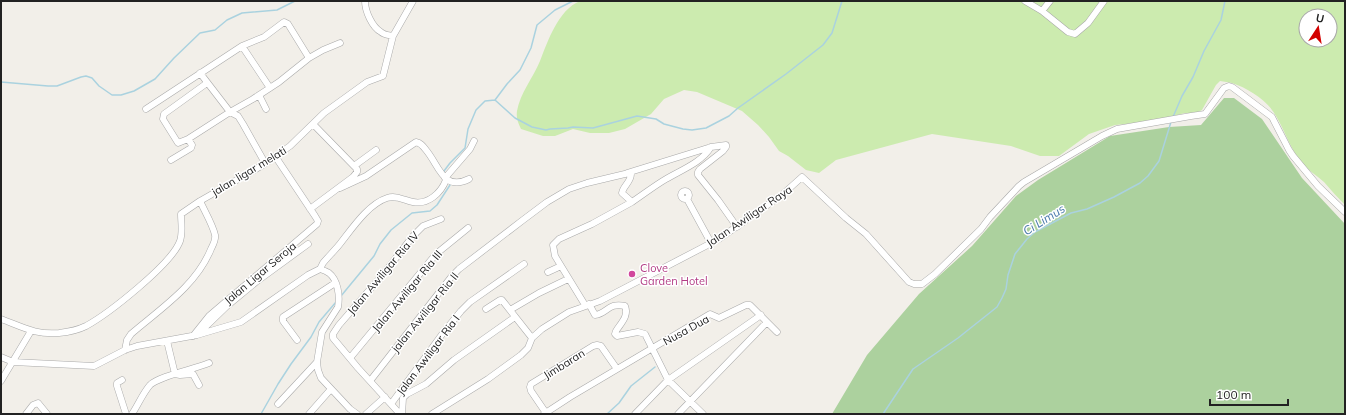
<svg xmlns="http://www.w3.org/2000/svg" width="1346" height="415" font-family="Mulish,sans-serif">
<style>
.grass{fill:#ccebaf;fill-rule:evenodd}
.forest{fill:#acd19e}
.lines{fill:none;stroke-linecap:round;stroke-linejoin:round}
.stream{stroke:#aad2df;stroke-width:1.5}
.minor-casing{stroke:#a9a9a9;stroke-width:7}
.minor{stroke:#fff;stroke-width:6}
.hotel-dot{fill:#d1479c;stroke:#fff;stroke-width:1.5}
.labels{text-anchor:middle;stroke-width:3;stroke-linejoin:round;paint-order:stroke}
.street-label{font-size:11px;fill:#222;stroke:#fff}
.hotel-label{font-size:11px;fill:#b23c85;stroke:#fff;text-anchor:start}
.water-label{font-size:12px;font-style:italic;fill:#4a7aab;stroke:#fff}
</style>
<rect width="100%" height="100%" fill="#f2efe9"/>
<!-- grass -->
<path class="grass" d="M580 1H1345V205C1338 198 1331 190 1324 182 1316 175 1308 170 1301 162 1290 148 1285 131 1276 116 1268 101 1248 88 1232 83 1229 82 1224 82 1220 81L1216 85 1202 110 1196 113H1185L1173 116 1157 121 1115 125 1089 134 1059 156H1040L1011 146 932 134 836 160 819 173 806 170 788 156 779 151 769 137 758 125 742 111 697 92 684 90 664 99 651 114 625 129 609 133H590L573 129 555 136H543L521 129C518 123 516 118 517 111 520 93 533 78 540 61 548 41 558 10 580 1ZM1306 16H1330V40H1306Z"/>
<!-- forest -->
<path class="forest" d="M1224 98H1234L1262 119 1302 178 1345 224V414H832L867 355 919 294 972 246 1016 196 1038 180 1110 136 1169 127 1201 125Z"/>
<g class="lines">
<!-- stream -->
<path class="stream" d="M1 82 48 86H57L81 77 86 76 92 78 99 86 112 95H121L134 91 155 79 174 58 200 33 215 30 227 20 242 13 277 10 295 1
M495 100 507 84 520 70 531 48 537 25 555 10 573 1
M1173 117 1182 96 1193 77 1204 51 1221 20 1225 1
M444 173V171L450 163 465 148 468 129 476 110 485 101 495 100 515 118 532 127 546 130 550 129 568 128 573 127 593 128 637 116 656 119 664 124 683 129 692 130 706 128 729 116 738 108 786 74 823 45 832 33 842 1
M341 296 374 256 380 244 391 230 412 213 430 211 437 205 450 185V182
M261 414 278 384 291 364 311 337 319 322 336 302
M607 414 619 403 631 386 655 367
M883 414 913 369 958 338 997 307 1002 298 1006 289 1008 275 1015 254 1027 239 1035 232 1071 213 1087 209 1114 197 1140 183 1148 176 1159 161 1171 122"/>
<defs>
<path id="minor" d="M365 1C365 11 372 27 381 32 384 35 389 35 393 36
M1025 1 1042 11 1068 32 1075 34 1088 23 1104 1
M1042 11 1050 1
M242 46 270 88
M200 73 230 112 238 116 243 124 265 163
M207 83 164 114 163 119 178 143 188 139 230 112 253 99 279 82 309 58 323 50 340 43
M259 95 266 109
M146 109 242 46 264 37 284 22 288 24 309 58
M313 124 354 166 376 150
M171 160 191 148 192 145 188 139
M627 173 711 147 726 145V147L723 151 700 169 698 172V175L718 200 737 227
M445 178 470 149 474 141
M340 188 366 176 416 142C421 143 423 146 426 150 439 165 443 192 469 179
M681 195a4 4 0 1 1 8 0a4 4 0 1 1-8 0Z
M687 199 711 243
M632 202C644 194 654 186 666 179 681 170 701 163 711 147
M310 209 353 177 357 172V169L354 166
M320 269 323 263C328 257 334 251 339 245 351 230 368 204 387 198 396 195 404 200 413 202 428 205 441 193 446 180
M548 272 561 266
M589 304 595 315C607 314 608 302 625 306 629 316 621 323 616 331L615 334 617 336 638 332 645 334 668 380 703 414
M486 309 500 300H502L532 338
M510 310 539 293 568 279
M1 319C23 327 35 335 59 333 68 332 78 330 86 326 108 314 172 264 180 241 183 232 181 223 181 214L200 201 263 165 290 146 324 113 367 82 383 76 393 36 413 1
M198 334 227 306 256 282 308 244
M193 336 209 316 317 224 318 221 315 216 275 156
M297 340 283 321V317L335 283
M167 341 175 374 180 375 193 374 199 385
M125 350 127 340 131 334C160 309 196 286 211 249 213 245 216 240 215 235 213 225 204 210 200 201
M1 357 13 362 94 366 125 350 137 346 197 335 241 322 308 275 320 269C323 270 326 271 329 273 338 280 340 296 338 307L322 332 317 362 318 370 321 378 350 409 357 414
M350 358 436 254 468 228
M122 380 117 383V386L126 414
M1 381 31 331
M370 381 452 276 459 269 523 220 547 202 569 189 587 183 629 173 631 174C631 182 623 186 622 193L632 202 592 224 559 239 553 245 555 256 585 305
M278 404 317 362
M391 404 443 333 461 311 470 302 524 264
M546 413 531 391 530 387 531 384 593 346 597 345 601 346 617 369
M26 414 33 405 38 403 47 414
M132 414C138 405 143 393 150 385 159 376 195 369 209 363
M309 414 331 389
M366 414 385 397
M400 414 358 368 333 338V334L339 325 385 272 413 236 423 226 441 219
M402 414 403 398 407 394 426 384 454 360 515 317
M432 414 488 379 521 355 528 348 532 338 542 329 569 312 600 301 719 239 783 194 802 177 846 218 866 234 909 282 914 284H922L935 274 981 229 990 217 1019 186 1024 182 1102 136 1117 129 1191 116 1205 114 1224 88 1229 86 1232 87 1272 117 1289 150 1293 156 1318 186 1345 212
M544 414 570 397 710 314 719 318 746 305H750L777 332
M635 414 668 380 761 315
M678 414 767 322"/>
</defs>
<!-- minor casing -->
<use href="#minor" class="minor-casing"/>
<!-- minor -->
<use href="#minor" class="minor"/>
</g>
<!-- markers -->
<circle class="hotel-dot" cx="632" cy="274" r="4"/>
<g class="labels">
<!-- street labels -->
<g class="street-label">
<text transform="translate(249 171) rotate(-31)" y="4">jalan ligar melati</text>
<text transform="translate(749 216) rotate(-34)" y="4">Jalan Awiligar Raya</text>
<text transform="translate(260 273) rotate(-40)" y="4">Jalan Ligar Seroja</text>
<text transform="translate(383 273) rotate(-50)" y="4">Jalan Awiligar Ria IV</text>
<text transform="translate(407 291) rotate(-50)" y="4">Jalan Awiligar Ria III</text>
<text transform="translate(425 312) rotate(-51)" y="4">jalan Awiligar Ria II</text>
<text transform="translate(686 330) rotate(-29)" y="4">Nusa Dua</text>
<text transform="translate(428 355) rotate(-53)" y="4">Jalan Awiligar Ria I</text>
<text transform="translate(564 364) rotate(-32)" y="4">Jimbaran</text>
</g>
<!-- hotel labels -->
<g class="hotel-label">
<text x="640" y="272">Clove<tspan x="640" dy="13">Garden Hotel</tspan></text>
</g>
<!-- water labels -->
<g class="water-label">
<text transform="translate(1044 220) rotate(-32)" y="4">Ci Limus</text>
</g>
</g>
<!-- border -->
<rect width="1346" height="415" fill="none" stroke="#222222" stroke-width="4"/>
<!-- north arrow -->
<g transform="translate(1318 28) rotate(12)"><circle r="19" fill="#ffffff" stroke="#a7a7a7"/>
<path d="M0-3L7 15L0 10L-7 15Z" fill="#d30100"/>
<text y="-6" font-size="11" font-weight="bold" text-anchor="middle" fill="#222222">U</text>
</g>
<!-- scale -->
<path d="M1210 399v6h78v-6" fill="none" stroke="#222222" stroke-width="2"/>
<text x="1216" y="399" font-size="12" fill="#222222" stroke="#ffffff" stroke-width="3" paint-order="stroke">100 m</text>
</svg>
